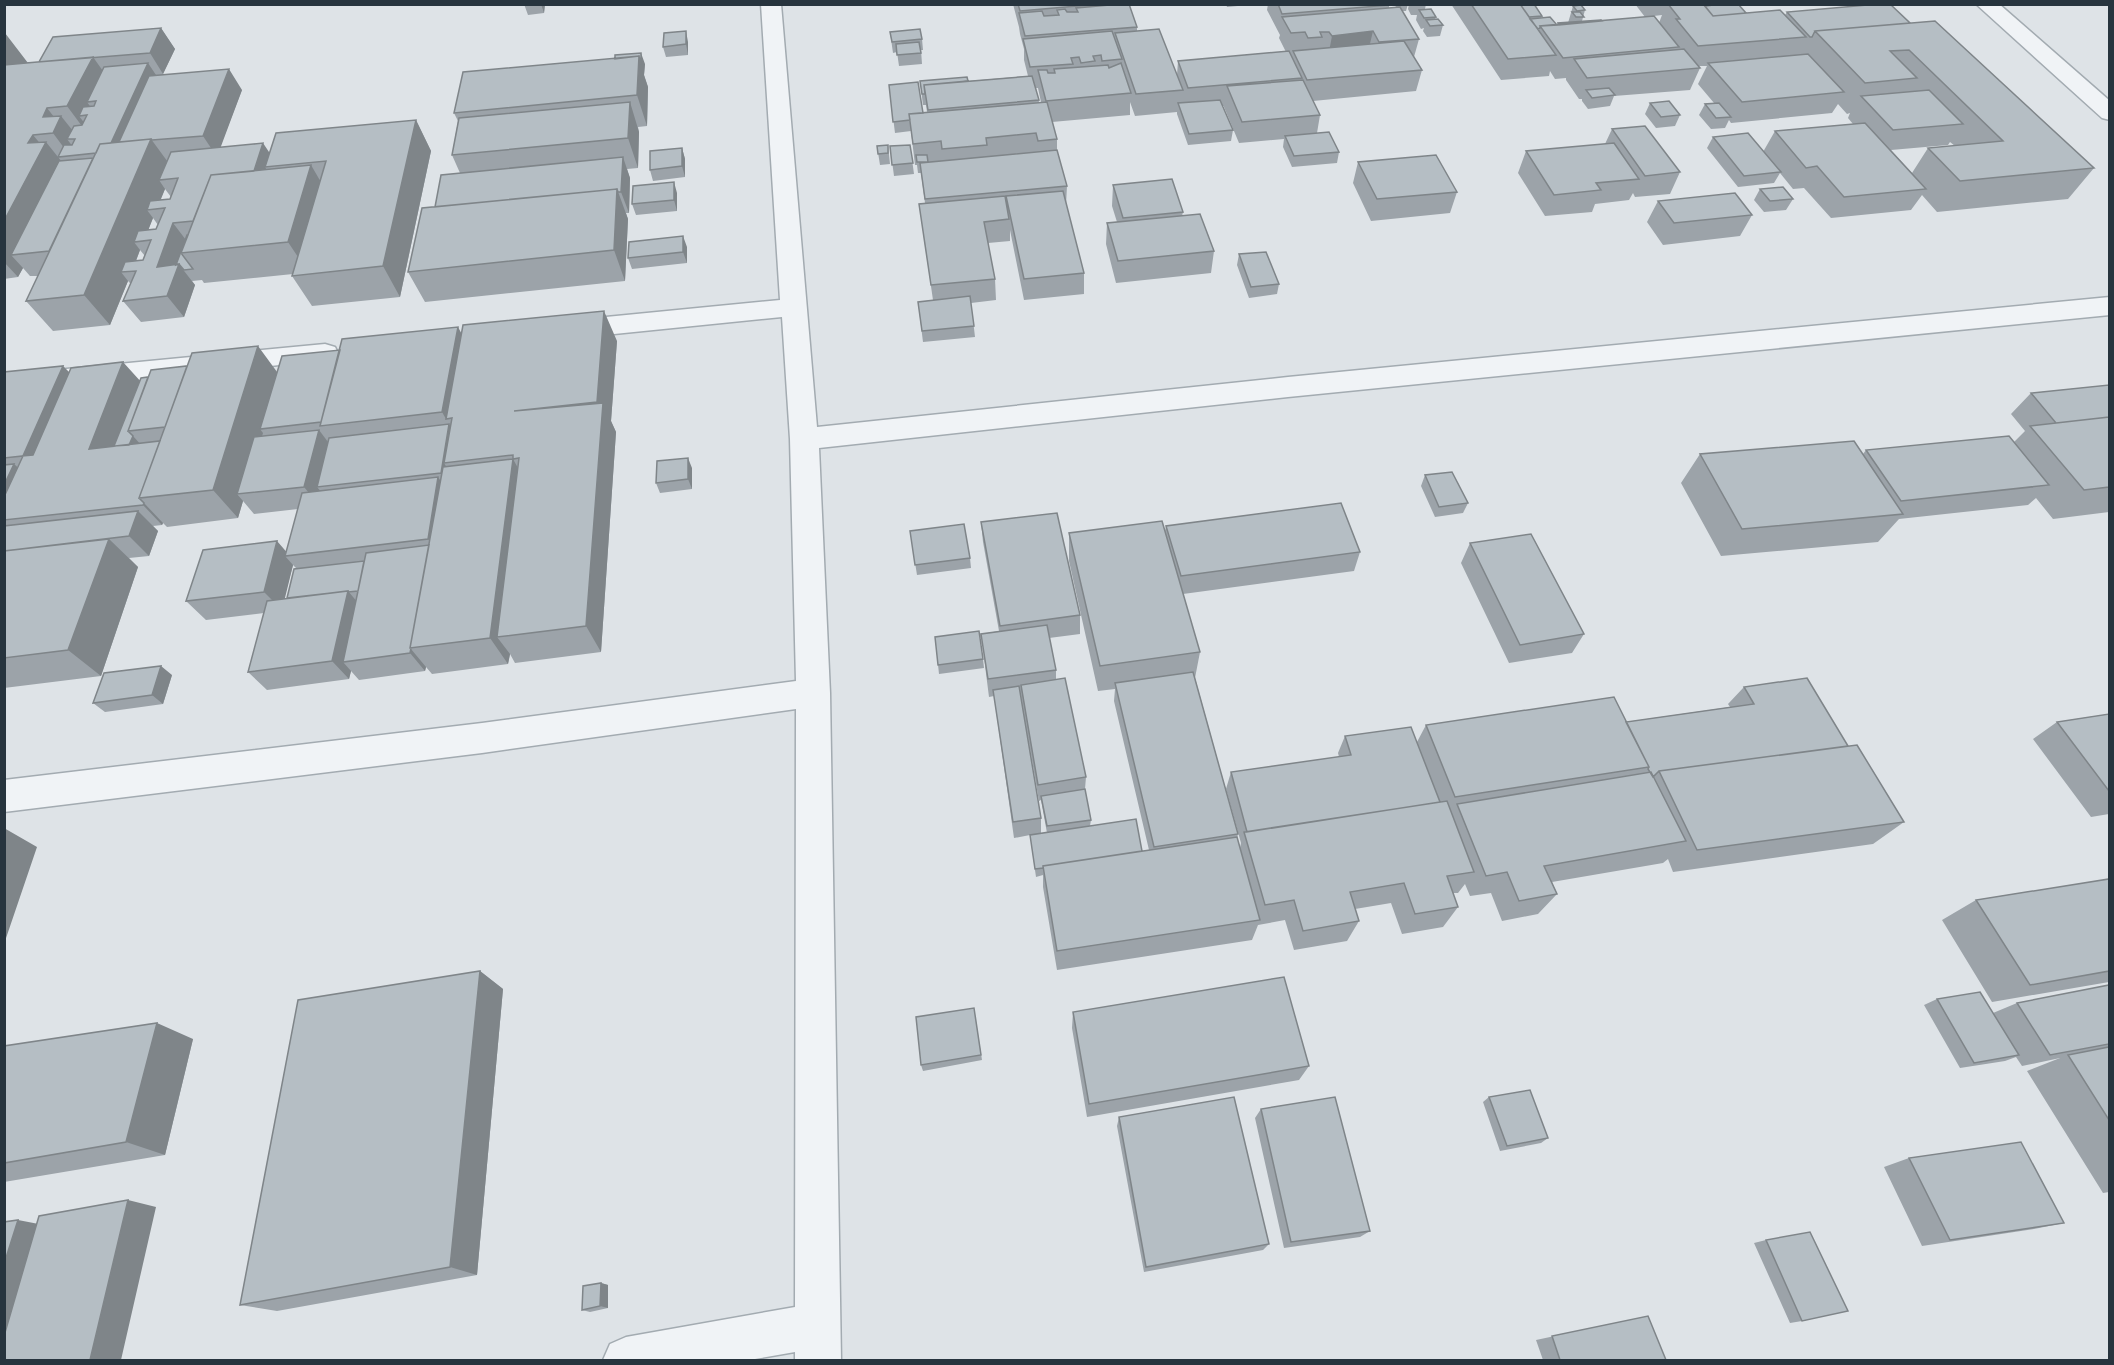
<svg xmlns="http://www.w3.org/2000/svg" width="2114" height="1365" font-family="Helvetica,sans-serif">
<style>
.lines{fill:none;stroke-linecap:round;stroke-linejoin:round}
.minor-casing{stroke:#a3abb1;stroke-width:3}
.minor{fill:#f0f3f6;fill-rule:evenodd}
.wall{fill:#9ca3a9;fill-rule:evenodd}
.shaded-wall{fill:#7f8589}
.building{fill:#b5bec4;stroke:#7f8589;stroke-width:1.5}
</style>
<rect width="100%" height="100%" fill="#dee3e7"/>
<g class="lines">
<defs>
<path id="minor" d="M761 4H781L817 427 1288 377 2110 297V315L1288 397 819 448 830 693 841 1360H795V1352L749 1360H603L610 1344 626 1337 795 1307 796 709 482 753 4 812V780L482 723 796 681 790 439 782 317 565 339 556 336 552 330 556 324 565 321 780 300Z
M1976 4H1999L2110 101V120L2102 118Z
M325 344 335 347 338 353 335 359 4 395V375Z"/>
</defs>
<!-- minor casing -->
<use href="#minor" class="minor-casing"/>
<!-- minor -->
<use href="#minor" class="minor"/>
</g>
<!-- wall -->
<path class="wall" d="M524 4H545L544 13 528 15Z
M1013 4H1129L1137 27V31L1177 75 1178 61 1286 52 1279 38 1280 35 1267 10 1268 4H1389V8L1396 7 1394 4H1408L1406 11H1402L1419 39 1414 57 1422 70 1416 91 1313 101 1320 115 1317 133 1339 152 1337 163 1292 167 1283 147 1284 139 1239 143 1224 107V106H1222L1233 130 1231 141 1188 145 1177 114V112L1135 116 1130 102V115L1052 122 1057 139V150L1067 186 1066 205 1084 273V294L1024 300 1010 230V241L988 243 995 279 996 300 971 303 975 337 923 342 918 302 933 300 919 204 925 203 921 173H918L917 165H915L911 131 895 133 889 85 923 113 927 112 926 105H923L920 81H968L1028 76 1024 60V49L1020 34 1019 27ZM1036 88H1038L1041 102H1039Z
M1226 4H1259L1227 7Z
M1409 4H1426L1425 9 1436 17 1435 19 1443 25 1440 36 1427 37 1423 31 1424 28 1421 29 1416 20 1417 15H1411L1408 9Z
M1451 4H1534L1542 16 1541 18 1557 25 1558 23H1568L1573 6 1585 10 1582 21H1602L1659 23 1662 15 1645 17 1635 4H1741L1740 7 1746 13 1785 15 1787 12 1910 23 2094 168 2068 199 1937 212 1922 195 1911 210 1831 218 1804 188 1793 189 1780 173 1774 183 1738 187 1707 148 1713 137 1763 152 1775 131 1853 124 1848 118 1850 113 1847 114 1838 104 1832 113 1731 123 1729 120 1725 128 1711 129 1699 115 1705 104 1714 103 1698 84 1707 66H1698L1700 68 1690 90 1614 96 1610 106 1588 109 1582 101V99H1579L1566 80V78L1555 79 1550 71 1549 76 1501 80ZM1950 142 1955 146 1928 148 1912 173 1891 150 1948 145Z
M161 28 175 49 163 74 242 90 220 147 269 153 416 120 431 151 400 297 312 306 292 276 293 274 204 283 202 280 192 281 195 285 184 317 141 322 123 301 131 284 128 281 110 325 53 331 26 301 38 276H30L23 268 18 277 4 279V33L27 63 39 62ZM165 189 171 197 170 199 160 200ZM153 218 158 225 156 229 148 230ZM140 250 145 256 143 260 136 261Z
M890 32 922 39 923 50H921L922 64 899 66 897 52 893 53Z
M688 42V55L666 57 663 47Z
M645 64 644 75 648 87 647 126 638 127 639 132 638 168 627 169 630 178 629 213H626L628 219 625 281 425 302 408 272 435 207 460 173 452 155 458 121 454 113Z
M1650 103 1680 115 1675 126 1656 128 1645 114Z
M1612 129 1680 172 1670 194 1635 197 1633 193 1629 200 1595 204 1592 212 1545 216 1518 173 1526 151 1605 144Z
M888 145 890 164 880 165 877 146Z
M910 145 914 174 894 176 890 146Z
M682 148 685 159V177L653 181 650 170Z
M1358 162 1457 192 1450 213 1371 221 1353 183Z
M1113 185 1183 212 1182 216 1214 251 1211 273 1116 283 1106 244 1107 223 1117 222 1112 206Z
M1760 189 1793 199 1786 210 1764 212 1754 200Z
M677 193V211L636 215 632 204Z
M1658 201 1752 215 1740 236 1663 245 1647 222Z
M687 247V263L632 269 628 258Z
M1239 254 1279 284 1277 294 1249 298 1237 265Z
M461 333 617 341 611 421 616 432 601 652 515 663 510 654 508 664 432 674 426 667 425 671 359 680 351 671 349 679 267 690 248 672 264 613 206 620 186 601 286 552 298 509 254 514 243 501 238 518 167 527 163 523 162 525 153 526 158 531 149 556 129 558 138 567 101 676 4 688V372L63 366 69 372 140 381 277 372 340 350ZM293 565 296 568 287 598 284 599Z
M2109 385V512L2053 519 2036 498 2028 505 1899 519 1878 542 1721 556 1681 483 1700 454H1863L1866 450 2014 442 2025 431 2011 414 2031 393Z
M692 468V489L660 493 656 483Z
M1425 475 1468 503 1463 513 1435 517 1421 486Z
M981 522 1080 615V634L1049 638 1056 670V680L1086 777 1085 789 1091 820 1090 826 1142 851 1149 850 1114 701 1115 689 1098 691 1069 561V533L1165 531 1166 526 1360 552 1354 571 1183 594 1200 652 1195 678 1238 834 1237 838 1240 848 1241 843 1226 789 1231 772 1339 757 1338 753 1345 736 1417 742 1426 725 1626 722 1730 707 1728 704 1744 687 1848 746 1904 822 1873 844 1673 872 1668 859 1663 863 1552 882 1557 894 1538 914 1502 921 1491 893 1470 896 1465 884 1458 893H1453L1458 907 1443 927 1402 934 1391 903 1355 909 1359 921 1347 941 1294 950 1285 920 1258 925 1252 940 1057 970 1043 887V875L1036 877 1030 835 1014 838 994 696 989 697 981 634 999 631 983 542ZM1026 726 1039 801 1041 800 1047 833H1041V818Z
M910 531 970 558 971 568 917 575Z
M1470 543 1584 634 1572 653 1509 663 1461 563Z
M935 637 983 659 984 668 939 674Z
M172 675 163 704 105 712 93 703Z
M2109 714V814L2091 817 2033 739 2057 722Z
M2109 879V982L1992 1002 1942 920 1976 900Z
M480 971 503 989 477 1275 277 1311 240 1305Z
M2109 985V1192L2103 1193 2027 1071 2060 1058 2022 1066 2016 1057 2005 1061 1960 1068 1924 1005 1937 999 1993 1013 2017 1003Z
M974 1008 982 1060 923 1071 921 1065Z
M1073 1012 1309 1066 1299 1080 1087 1117 1072 1028Z
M193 1039 165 1155 4 1182V1046Z
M1489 1097 1548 1138 1541 1143 1500 1151 1483 1102Z
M1261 1109 1370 1231 1360 1237 1284 1248 1255 1118Z
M1119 1117 1269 1244 1263 1250 1144 1272 1117 1126Z
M1909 1158 2064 1223 2034 1229 1922 1246 1884 1167Z
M1766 1240 1802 1321 1790 1323 1754 1243Z
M601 1283 608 1285V1308L590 1312 582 1310Z
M1630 1320 1666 1360H1543L1536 1340Z"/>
<!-- shaded-wall -->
<path class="shaded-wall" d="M541 4H545L544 13Z
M161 28 175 49 163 74 150 53Z
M686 31 688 42V55L686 44Z
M1373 31 1368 52 1328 57 1332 36Z
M5 33 28 63 4 102Z
M641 53 645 64 644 75 648 87 647 126 637 95 639 56Z
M93 57 115 88 96 101 87 102 99 119 87 115 79 116 92 133 90 137 67 106Z
M148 63 162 84 136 142 106 152Z
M229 69 242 90 217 157 203 136Z
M630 102 639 132 638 168 628 138Z
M47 108 58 122 61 116 85 146 75 139H67L79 155 70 156 53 133 43 117Z
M416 120 431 151 400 297 383 266Z
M33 135 43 147 46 142 70 172 11 255 23 268 18 277 4 262V221L28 143Z
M151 139 173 169 159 180 165 189 157 209 147 210 153 218 144 241 134 242 140 250 132 271 121 272 128 281 110 325 84 295Z
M263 143 277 164 265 167 272 179 253 175Z
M682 148 685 159V177L682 166Z
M623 157 630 178 629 213 621 192Z
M311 165 329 196 308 272 288 242Z
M674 182 677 193V211L674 200Z
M617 189 628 219 625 281 614 250Z
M173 223 189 244 181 253V267L195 285 184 317 167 296 157 267Z
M683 236 687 247V263L683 252Z
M604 311 617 341 611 421 616 432 601 652 586 626 602 414 597 402Z
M458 327 474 357 452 418 446 419 442 412Z
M258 346 280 376 260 429 263 433 245 493 237 494 243 501 238 518 213 490Z
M123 362 142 383 117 447 89 449Z
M63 366 83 387 44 476 23 456Z
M449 424 461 445 444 463 455 481 453 493 441 473Z
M319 430 334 450 317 487 323 494 320 506 304 487Z
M133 436 142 446H129Z
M688 458 692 468V489L688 479Z
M513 459 529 488 497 637 510 654 508 664 490 638Z
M14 464 36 484 4 520V485Z
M438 477 451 497 442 558 428 539Z
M144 503 163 523 162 525 143 505Z
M138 511 158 531 149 556 129 536Z
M109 539 138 567 101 676 68 650Z
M277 541 290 556H285L293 565 282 610 264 592Z
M348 591 364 610 343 662 351 671 349 679 332 661Z
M411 649 426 667 425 671 410 653Z
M161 666 172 675 163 704 152 695Z
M4 828 37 847 4 944Z
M480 971 503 989 477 1275 450 1267Z
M157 1023 193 1039 165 1155 126 1142Z
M128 1200 156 1207 121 1360H90Z
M18 1220 49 1226 4 1360V1264Z
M601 1283 608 1285V1308L600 1306Z"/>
<!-- building -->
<path class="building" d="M1018 4H1100L1020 11Z
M1121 4H1129L1137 27 1025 36 1019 13 1042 11 1044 16 1059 15 1057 10 1065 9 1067 12H1078L1076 8Z
M1278 4H1389L1390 5 1282 14Z
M1471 4H1520L1556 55 1508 59Z
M1520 4H1534L1542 16 1529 17Z
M1668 4H1703L1713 16 1780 10 1806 37 1698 46 1676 19H1680Z
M1723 4H1738L1746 13 1713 16 1705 6Z
M1879 4H1890L1910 23 1815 31 1812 37H1810L1787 12Z
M1581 5 1585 10 1577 11 1573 6Z
M1400 7 1419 39 1379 42 1373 31 1332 36 1329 32H1320L1322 37 1308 38 1305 32 1291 33 1282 17Z
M1431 9 1436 17 1424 18 1419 10Z
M1572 12H1580L1584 17H1576Z
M1654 16 1679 47 1563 58 1540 26Z
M1550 17 1557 25 1540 26V28L1538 29 1530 19Z
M1438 19 1443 25 1430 26 1426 20Z
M1601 20 1602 21 1559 25 1558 23Z
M1935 21 2094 168 1960 181 1928 148 2003 141 1909 50 1890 51 1917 78 1865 83 1815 31Z
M161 28 150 53 39 62 53 37Z
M920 29 922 39 892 42 890 32Z
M1159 29 1183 90 1136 94 1115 33Z
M686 31V44L663 47 664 33Z
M1112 31 1122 59 1102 61 1101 55 1093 56 1095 61 1081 63 1079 57 1071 58 1073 64 1030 67 1023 39Z
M1404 41 1422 70 1307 80 1293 51Z
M919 42 921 53 897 55 896 44Z
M1684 49 1700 68 1587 78 1574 59Z
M1289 51 1302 78 1188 88 1178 61Z
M641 53V64L639 56 615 59V55Z
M1808 54 1844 92 1742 102 1708 63Z
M639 56 637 95 454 113 463 72Z
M93 57 67 106 47 108 43 117 61 116 53 133 33 135 28 143 46 142 4 221V65Z
M148 63 111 143 100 144 96 153 58 157 64 145H72L75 139H67L74 126 82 125 87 115 79 116 83 107 94 106 96 101 87 102 104 67Z
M1121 63 1131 93 1046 101 1038 70H1047L1048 73H1055L1054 69 1108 65 1109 68Z
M229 69 203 136 152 140 151 139 119 142 149 76Z
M1032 76 1039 100 928 110 924 85Z
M967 77 968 81 924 85 925 94H922L920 81Z
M1303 80 1320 115 1242 122 1227 86Z
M918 82 923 113 909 114 910 120 893 122 889 85Z
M1609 88 1615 95 1592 98 1586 90Z
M1929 90 1963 124 1893 130 1861 96Z
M1220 100 1233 130 1189 134 1178 103Z
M1669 101 1680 115 1661 117 1650 103Z
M630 102 628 138 452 155 459 118Z
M1047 102 1057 139 1038 141 1036 133 986 138 987 145 942 149 941 141 913 144 909 114Z
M1719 103 1731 117 1716 118 1705 104Z
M416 120 383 266 292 276 326 161 265 167 276 133Z
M1865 123 1926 189 1844 197 1817 166 1806 168 1775 131Z
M1645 126 1680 172 1645 176 1612 129Z
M1329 132 1339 152 1294 156 1285 136Z
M1748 133 1781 172 1744 176 1713 137Z
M151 139 84 295 26 301 100 144Z
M263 143 254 171 211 175 193 221 173 223 157 267 179 264 167 296 123 301 136 271 121 272 125 262 143 260 151 240 134 242 138 231 156 229 165 208 147 210 150 201 170 199 178 178 159 180 171 152Z
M1614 143 1639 179 1596 183 1601 190 1554 195 1526 151Z
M888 145V153L878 154 877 146Z
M910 145 913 163 892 165 890 146Z
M682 148V166L650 170V151Z
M1057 150 1067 186 925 199 920 163Z
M916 155H927L928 162H917Z
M1436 155 1457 192 1377 199 1358 162Z
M623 157 621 192H618L617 189 435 207 441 175Z
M93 158 49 251 11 255 59 161Z
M311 165 288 242 181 253 211 175Z
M1172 179 1183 212 1123 218 1113 185Z
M674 182V200L632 204 633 186Z
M1783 187 1793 199 1770 201 1760 189Z
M617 189 614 250 408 272 422 208Z
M1063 191 1084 273 1024 279 1006 196Z
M1735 193 1752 215 1674 223 1658 201Z
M1005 196 1009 219 984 222 995 279 931 285 919 204Z
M1200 214 1214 251 1118 261 1107 223Z
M187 235H188L181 253 193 269 184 270 179 264 176 265Z
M683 236V252L628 258 629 242Z
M1266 252 1279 284 1251 287 1239 254Z
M970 296 974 326 922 331 918 302Z
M604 311 597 402 514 411 603 403 586 626 497 637 519 458 513 459V455L444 463 452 418 446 419 463 325Z
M458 327 442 412 320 426 342 339Z
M258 346 213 490 139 498 192 353Z
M340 350 321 422 260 429 282 356Z
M123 362 89 449 160 441 139 498 144 503 143 505 4 520V497L23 456 4 458V372L63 366 23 456 33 455 71 368Z
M187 366 165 427 128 431 151 370Z
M148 377 128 431 133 436 129 445 114 446 141 378Z
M2109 385V417L2056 423 2031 393Z
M2109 417V487L2084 490 2030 426Z
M449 424 441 473 317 487 329 438Z
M319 430 304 487 237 494 254 437Z
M2009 436 2049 485 1901 501 1866 450Z
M1854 441 1903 514 1742 529 1700 454Z
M688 458V479L656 483 657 461Z
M513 459 490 638 410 648 443 467Z
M14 464 4 485V465Z
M1452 472 1468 503 1439 507 1425 475Z
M438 477 428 539 285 556 302 493Z
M1341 503 1360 552 1181 576 1166 526Z
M138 511 129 536 4 551V526Z
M1057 513 1080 615 1000 626 981 522Z
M1162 521 1200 652 1100 666 1069 533Z
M964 524 970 558 915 565 910 531Z
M1531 534 1584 634 1520 645 1470 543Z
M109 539 68 650 4 658V551Z
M277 541 264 592 186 601 203 550Z
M429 545 410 648H411L410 653 343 662 366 553Z
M364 561 358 591 348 592V591L287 598 294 569Z
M348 591 332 661 248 672 267 601Z
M1047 625 1056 670 988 679 981 634Z
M979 631 983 659 938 665 935 637Z
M161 666 152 695 93 703 104 673Z
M1193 672 1238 834 1154 847 1115 683Z
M1065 678 1086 777 1038 785 1021 685Z
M1807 678 1848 746 1659 771 1653 777 1648 769 1649 767 1626 722 1754 704 1744 687Z
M1019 686 1041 818 1013 822 993 690Z
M1614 697 1649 767 1455 797 1426 725Z
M2109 714V791L2057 722Z
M1411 727 1440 802 1247 832 1231 772 1351 755 1345 736Z
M1857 745 1904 822 1697 850 1659 771Z
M1651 772 1686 841 1544 866 1557 894 1519 901 1507 872 1486 876 1457 804Z
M1085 789 1091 820 1047 826 1041 796Z
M1447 801 1474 872 1447 876 1458 907 1415 914 1404 883 1350 892 1359 921 1303 931 1294 900 1265 905 1244 832Z
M1136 819 1142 851 1043 866V868L1035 869 1030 835Z
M1237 837 1260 920 1057 951 1043 866Z
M2109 879V971L2030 985 1976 900Z
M480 971 450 1267 240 1305 298 1000Z
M1284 977 1309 1066 1089 1104 1073 1012Z
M2109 985V1044L2050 1055 2017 1003Z
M1980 992 2019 1055 1974 1063 1937 999Z
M974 1008 981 1055 921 1065 916 1017Z
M157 1023 126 1142 4 1163V1046Z
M2109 1047V1120L2068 1055Z
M1530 1090 1548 1138 1507 1146 1489 1097Z
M1234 1097 1269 1244 1146 1267 1119 1117Z
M1335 1097 1370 1231 1291 1242 1261 1109Z
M2021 1142 2064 1223 1950 1240 1909 1158Z
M128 1200 90 1360H4V1336L39 1216Z
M18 1220 4 1264V1222Z
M1810 1232 1848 1311 1802 1321 1766 1240Z
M601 1283 600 1306 582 1310 583 1286Z
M1648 1316 1666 1360H1560L1552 1336Z"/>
<!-- border -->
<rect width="2114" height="1365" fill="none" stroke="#27343e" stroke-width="12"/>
</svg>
